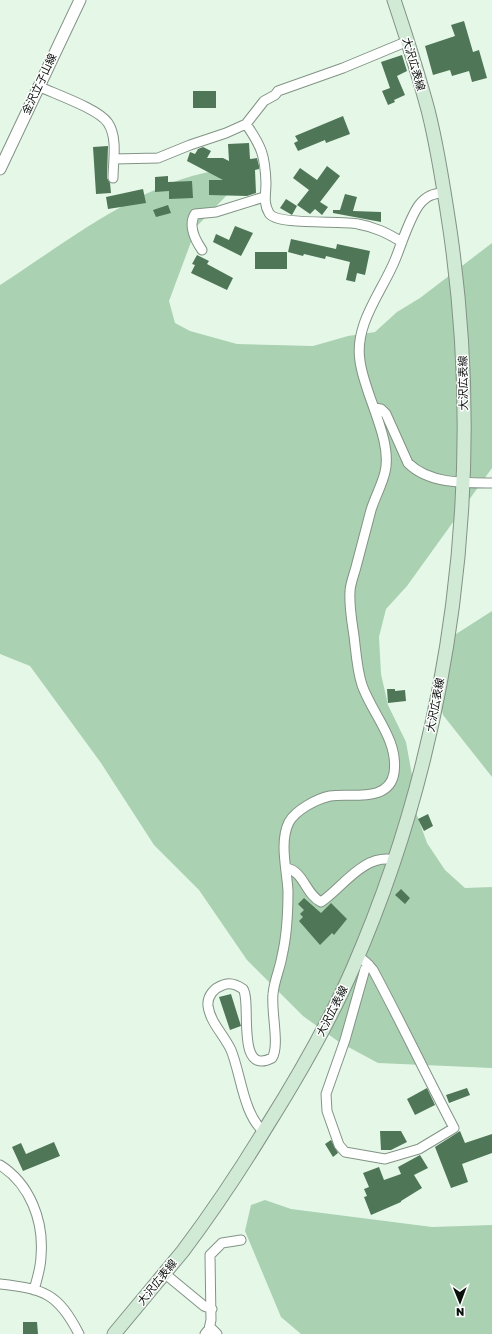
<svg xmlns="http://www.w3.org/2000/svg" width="492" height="1334" font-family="'Golos Text','Noto Sans JP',sans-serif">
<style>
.green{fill:#aad1b1}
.building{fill:#4f7657}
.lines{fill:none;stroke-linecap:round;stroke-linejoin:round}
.minor-casing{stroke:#829385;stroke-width:11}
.tertiary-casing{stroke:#829385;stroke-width:13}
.secondary-casing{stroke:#829385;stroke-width:15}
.minor{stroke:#fff;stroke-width:9}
.tertiary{stroke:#fff;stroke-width:11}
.secondary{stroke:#d1ead6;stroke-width:13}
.labels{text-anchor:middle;stroke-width:3;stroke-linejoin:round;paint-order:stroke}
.street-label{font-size:11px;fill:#090f0a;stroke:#fff}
</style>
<rect width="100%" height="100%" fill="#e5f8e8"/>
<!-- green -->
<path class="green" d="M228 169 229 193 197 226 169 301 175 323 190 331 237 344 313 346 348 336 375 332 397 312 420 298 492 243V468L407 586 386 609 379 637 381 674 388 705 406 742 412 775 414 807 427 843 445 870 465 888 492 887V1068L378 1063 339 1042 303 1016 247 960 199 890 154 845 101 763 30 666 0 654V285C67 242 147 177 228 169Z
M492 611V777L443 715 436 686 453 636Z
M265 1200 291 1209 432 1227 492 1225V1334H301L281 1317 245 1231 251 1205Z"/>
<!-- building -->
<path class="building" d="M464 21 473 52 479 50 487 78 472 82 469 71 452 76 450 70 433 75 425 46 455 36 451 25Z
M402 55 407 71 397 76 405 95 394 100 395 102 388 105 382 91 390 88 381 62Z
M193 91H216V108H193Z
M343 116 350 134 326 143 325 140 298 151 294 143 298 141 295 136Z
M249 143 250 159 257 158 259 166V169L255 170 256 193 247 196 209 195V180H223L187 161 190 152 195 154 198 149 203 147 211 151 207 158H223L229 161 228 144Z
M108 146 107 178 110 183 111 193 96 194 93 147Z
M327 166 340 176 320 202 328 207 322 215 315 209 310 214 297 205 309 190 293 178 300 168 317 180Z
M168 176V182L192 181 193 198 169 199V191L155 192V177Z
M143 189 146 203 108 209 106 197Z
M345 194 357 197 353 211 381 212V222L333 213V210H340Z
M286 199 297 206 292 215 280 208Z
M168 205 171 213 156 217 153 210Z
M235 226 253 233 241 256 213 242 216 234 229 240Z
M291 239 336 249 337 244 370 251 365 275 357 273 355 282 346 280 350 262 326 256 325 259 304 254 303 256 288 252Z
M255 252H287V269H255Z
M197 255 209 261 207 264 233 278 227 290 191 273 195 265 192 264Z
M387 689H395V691L405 690 406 701 388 703Z
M428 814 433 826 424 831 418 819Z
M401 889 410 898 405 904 395 895Z
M304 898 321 913 331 903 347 919 334 935 332 933 320 945 299 921 303 917 300 914 304 910 298 904Z
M231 994 241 1026 230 1030 219 997Z
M427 1088 435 1105 415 1115 407 1099Z
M467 1088 470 1095 449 1103 446 1095Z
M380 1131H401L407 1142 391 1150H381Z
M460 1131 465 1143 492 1134V1153L462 1164 468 1182 451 1188 435 1147Z
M331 1140 338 1153 333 1157 325 1144Z
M54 1142 60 1156 23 1171 12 1147 21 1143 26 1154Z
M420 1155 428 1168 414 1175 422 1188 401 1201V1202L371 1215 364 1197 367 1196 364 1189 369 1187 363 1173 379 1167 384 1180 401 1174 398 1167Z
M23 1322H37L38 1334H23Z"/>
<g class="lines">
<defs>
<path id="minor" d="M38 86C55 94 99 109 108 123 118 138 113 162 113 178
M246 124C262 147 265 156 266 183 266 194 263 203 269 213 276 226 341 220 358 224 375 227 387 233 402 242
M114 159 158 158 190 145 226 133 246 124 264 101 275 95 278 91 343 68 408 41
M202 250C195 240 188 225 195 214L216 212 264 197
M374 408 381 409 386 414 408 463C429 484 465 483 492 483
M287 868C304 872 306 895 321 902 342 888 364 853 394 860
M358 957C365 960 368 964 373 970 401 1022 426 1075 454 1128L419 1149 385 1159 345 1152 339 1145 327 1111 326 1094 345 1040 365 969 369 965
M264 1132C243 1114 241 1074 231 1050 224 1035 210 1022 208 1006 207 996 214 988 223 985 230 982 237 985 243 989 252 1002 235 1077 272 1058 280 1046 271 1012 273 994 274 981 280 969 282 956 287 935 288 912 288 891 287 870 279 842 289 822 296 810 316 799 330 796 351 793 389 803 394 773 399 740 372 714 362 685 357 670 356 652 354 636 352 622 349 606 350 592 350 584 354 575 356 567 361 548 366 529 371 510 375 497 382 485 385 472 393 440 364 394 360 361 354 324 382 292 395 260 402 243 409 219 419 205 427 195 433 194 445 192
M0 1165C30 1184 44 1221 41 1256 41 1267 37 1279 34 1290
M164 1273 204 1306 212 1309
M0 1284C44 1289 58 1293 79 1334
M210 1327 217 1334
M205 1334 209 1329 211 1320 210 1255 222 1243 241 1240"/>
<path id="tertiary" d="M0 169 80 0"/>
<path id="secondary" d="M114 1334C137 1306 160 1279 183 1251 213 1211 241 1169 267 1126 299 1075 329 1023 353 968 453 738 486 478 450 230 444 190 438 149 428 110 418 73 406 36 394 0"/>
</defs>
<!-- minor casing -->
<use href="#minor" class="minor-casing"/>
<!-- tertiary casing -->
<use href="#tertiary" class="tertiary-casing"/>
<!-- secondary casing -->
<use href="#secondary" class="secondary-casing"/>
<!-- minor -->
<use href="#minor" class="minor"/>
<!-- tertiary -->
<use href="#tertiary" class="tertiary"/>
<!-- secondary -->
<use href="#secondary" class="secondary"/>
</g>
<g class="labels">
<!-- street labels -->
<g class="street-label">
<text transform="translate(414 64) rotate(74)" y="4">大沢広表線</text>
<text transform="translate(39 84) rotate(-65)" y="4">金沢立子山線</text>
<text transform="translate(463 383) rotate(-91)" y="4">大沢広表線</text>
<text transform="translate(435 705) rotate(-79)" y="4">大沢広表線</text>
<text transform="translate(332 1011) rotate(-63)" y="4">大沢広表線</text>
<text transform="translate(157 1282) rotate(-51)" y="4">大沢広表線</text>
</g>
</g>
<!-- north arrow -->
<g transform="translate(460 1302) rotate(179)" stroke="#ffffff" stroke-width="3" paint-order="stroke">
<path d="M0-3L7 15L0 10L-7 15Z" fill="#090f0a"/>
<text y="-6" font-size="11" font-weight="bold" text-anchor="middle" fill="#090f0a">N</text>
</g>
</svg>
